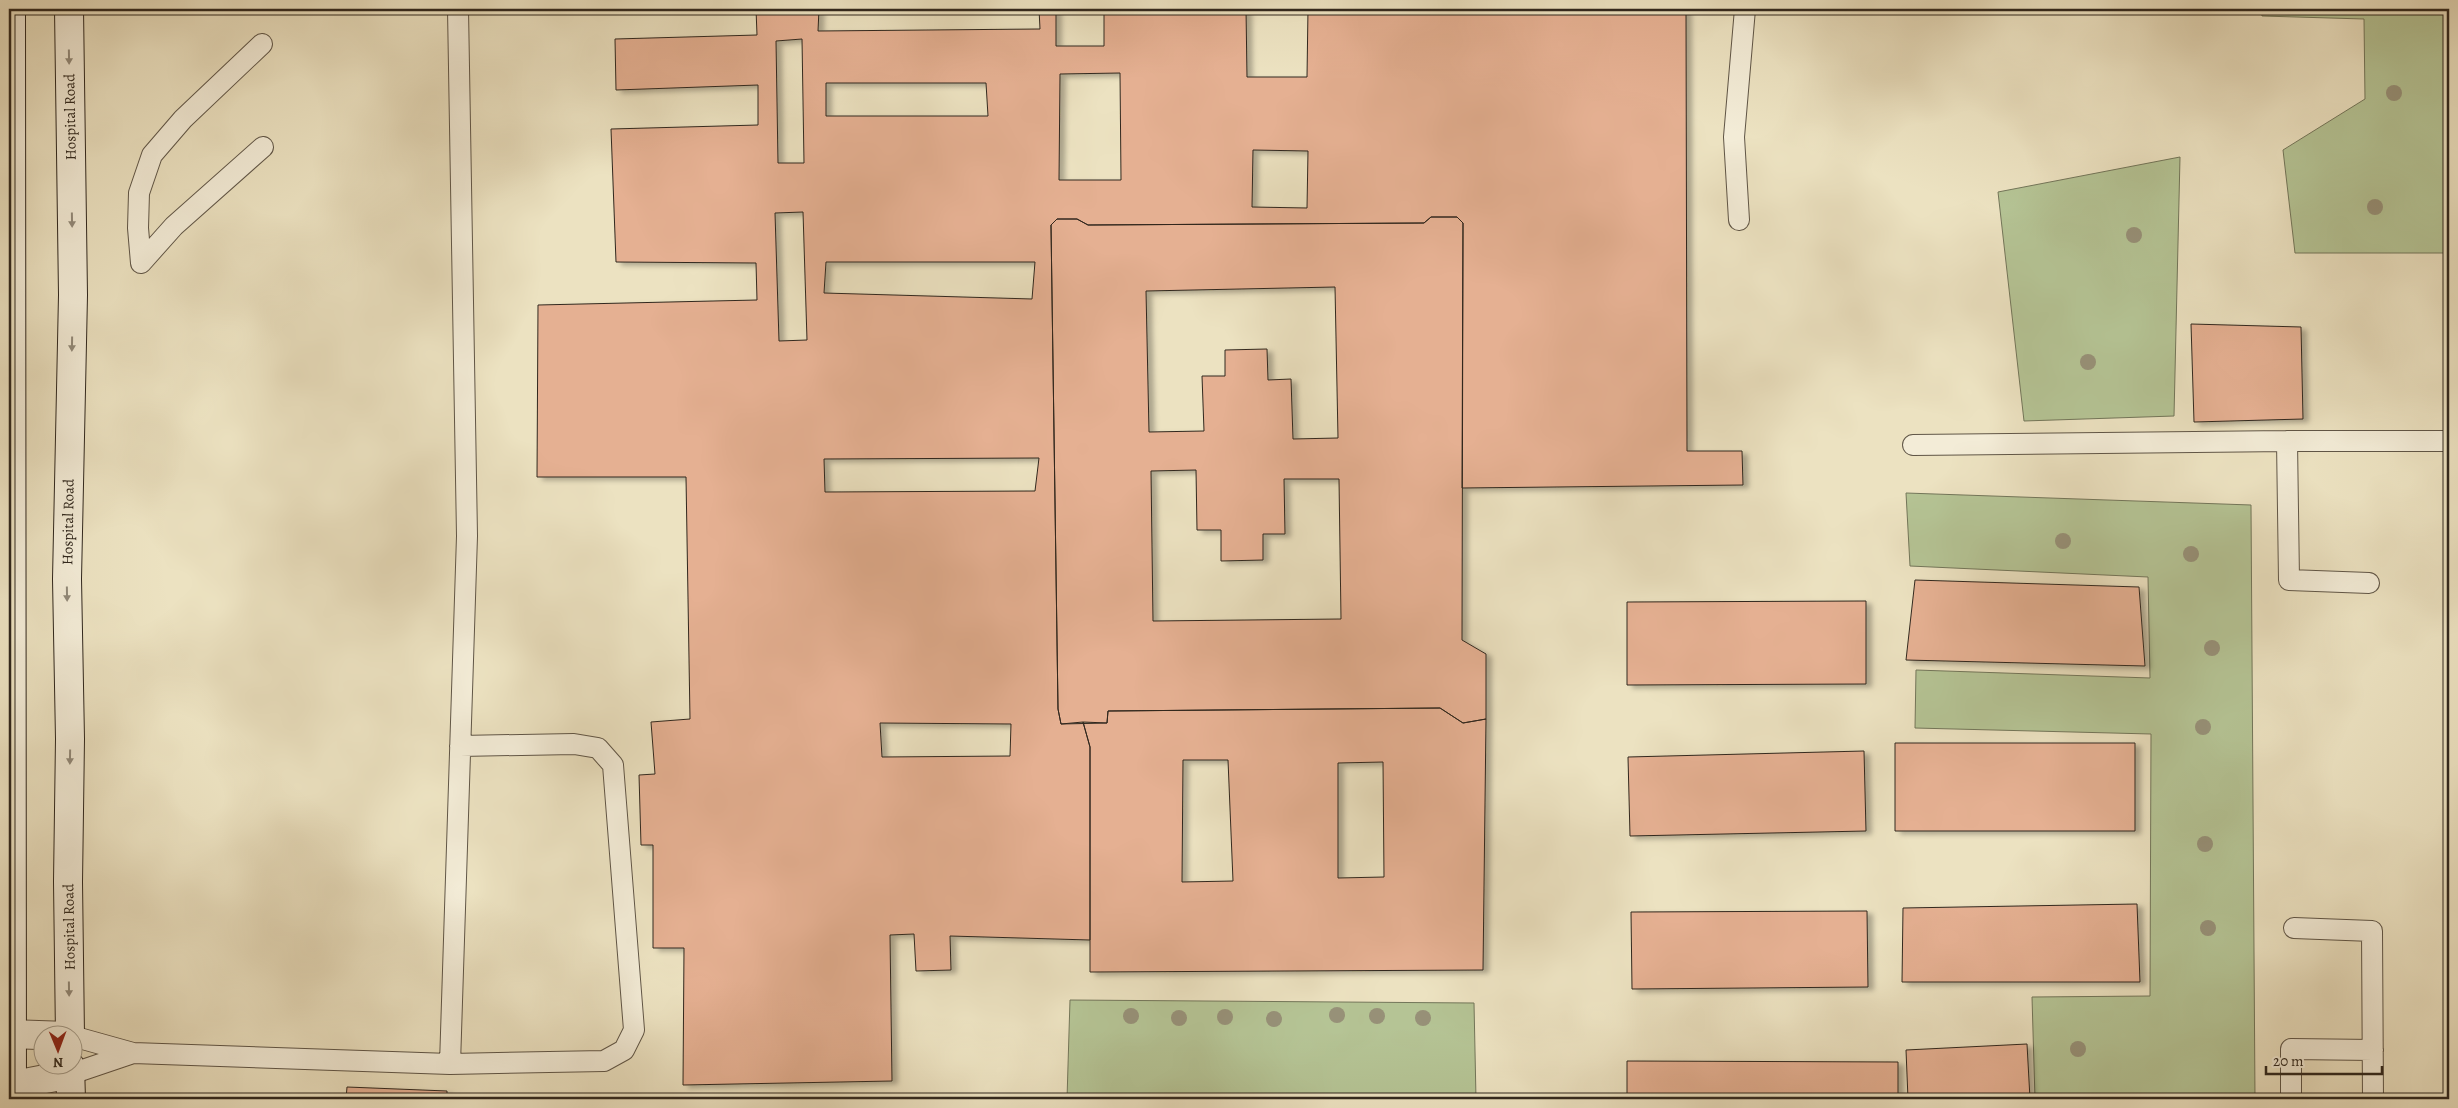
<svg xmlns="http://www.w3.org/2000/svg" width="2458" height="1108" font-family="Alegreya,serif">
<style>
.green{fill:#b5c495;stroke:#73765a}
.building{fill:#e5b092;stroke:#31281e;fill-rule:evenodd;filter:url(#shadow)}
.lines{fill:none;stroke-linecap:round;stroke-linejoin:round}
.lane-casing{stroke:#605647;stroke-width:22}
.street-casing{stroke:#605647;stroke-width:30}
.secondary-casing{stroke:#31281e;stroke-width:30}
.lane{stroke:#f3ecd7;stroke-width:20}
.street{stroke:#f3ecd7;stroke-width:28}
.secondary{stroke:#f3ecd7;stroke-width:28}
.tree{fill:#979178}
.oneway{fill:#928a7a}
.labels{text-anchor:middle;stroke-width:5;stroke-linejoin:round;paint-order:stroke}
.street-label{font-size:15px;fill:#31281e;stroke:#f3ecd7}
</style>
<defs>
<filter id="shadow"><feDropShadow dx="5.5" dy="3" stdDeviation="2.5" flood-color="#0004"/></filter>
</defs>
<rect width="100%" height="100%" fill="#ece2c1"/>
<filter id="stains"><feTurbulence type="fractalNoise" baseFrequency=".004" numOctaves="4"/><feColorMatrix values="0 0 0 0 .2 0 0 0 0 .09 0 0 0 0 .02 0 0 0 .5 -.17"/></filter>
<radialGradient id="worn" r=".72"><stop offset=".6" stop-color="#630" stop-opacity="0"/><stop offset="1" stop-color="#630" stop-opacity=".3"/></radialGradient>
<!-- green -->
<path class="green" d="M2261 9H2446V253H2295L2283 150 2365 99 2364 19 2262 16Z
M2180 157 2174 416 2024 421 1998 192Z
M1906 493 2251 505 2255 1099H2035L2032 997 2150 996 2151 734 1915 728 1916 670 2150 678 2148 577 1910 566Z
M1070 1000 1474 1003 1476 1099H1067Z"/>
<!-- building -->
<path class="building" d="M756 9H819L818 31 1040 29 1039 9H1056V46H1104V9H1246L1247 77H1307L1308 9H1686L1687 451H1742L1743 485 1462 488 1463 223 1457 217H1431L1424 223 1088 225 1077 219H1057L1051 225 1058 709 1061 724 1083 722 1090 747V940L950 936 951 970 916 971 914 934 890 935 892 1081 683 1085 684 948H653V845H641L639 775 655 774 651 722 690 719 686 477H537L538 305 757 300 756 263 616 262 611 129 758 125V85L616 90 615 39 757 35ZM802 39 804 163H778L776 41ZM1120 73 1121 180H1059L1060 74ZM826 83H986L988 116H826ZM1253 150 1308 151 1307 208 1252 207ZM803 212 807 340 779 341 775 213ZM826 262H1035L1032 299 824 293ZM1039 458 1035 491 825 492 824 459ZM880 723 1011 724 1010 756 882 757Z
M1431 217H1457L1463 223 1462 640 1486 654V719L1463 723 1440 708 1108 711 1107 723 1061 724 1058 709 1051 225 1057 219H1077L1088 225 1424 223ZM1335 287 1338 438 1293 439 1291 379 1268 380 1267 349 1225 350V376H1202L1204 431 1149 432 1146 291ZM1196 470 1197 530H1221V561L1263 560V534H1285L1284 479H1339L1341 619 1153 621 1151 471Z
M2191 324 2301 327 2303 419 2194 422Z
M1915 580 2139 587 2145 666 1906 660Z
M1866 601V684L1627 685V602Z
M1440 708 1463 723 1486 719 1483 970 1090 972V747L1083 722 1107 723 1108 711ZM1183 760H1228L1233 881 1182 882ZM1383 762 1384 877 1338 878V763Z
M1895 743H2135V831H1895Z
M1864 751 1866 831 1630 836 1628 757Z
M2137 904 2140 982H1902L1903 908Z
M1867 911 1868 987 1632 989 1631 912Z
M2027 1044 2030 1099H1908L1906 1050Z
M1627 1061 1898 1062V1099H1627Z
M347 1087 447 1091V1099H346Z"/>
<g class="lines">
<defs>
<path id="lane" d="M458 9 467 536 450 1064 604 1061 624 1050 634 1030 613 765 598 748 574 744 460 746
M1739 220 1734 137 1745 9
M141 263 138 228 139 193 152 155 183 119 262 44
M141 263 174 226 263 147
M1913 445 2287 441
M2369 583 2289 580 2287 441H2449
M2294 928 2372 931 2373 1099
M72 1036 133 1053 450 1064
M71 1074 133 1053
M2291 1099V1049L2373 1050"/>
<path id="street" d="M9 1034 68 1036
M9 1086 71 1074"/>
<path id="secondary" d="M11 9 12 1099
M69 9 73 295 67 579 70 739 68 882 70 1036
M70 1066 71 1099"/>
</defs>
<!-- lane casing -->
<use href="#lane" class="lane-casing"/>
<!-- street casing -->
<use href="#street" class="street-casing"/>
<!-- secondary casing -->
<use href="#secondary" class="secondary-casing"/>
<!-- lane -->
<use href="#lane" class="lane"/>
<!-- street -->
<use href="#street" class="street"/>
<!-- secondary -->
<use href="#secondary" class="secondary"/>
</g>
<!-- trees -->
<g class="tree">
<circle cx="2394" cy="93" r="8"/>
<circle cx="2375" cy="207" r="8"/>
<circle cx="2134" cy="235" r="8"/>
<circle cx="2088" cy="362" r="8"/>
<circle cx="2063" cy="541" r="8"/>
<circle cx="2191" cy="554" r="8"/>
<circle cx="2212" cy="648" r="8"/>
<circle cx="2203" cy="727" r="8"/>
<circle cx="2205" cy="844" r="8"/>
<circle cx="2208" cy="928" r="8"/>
<circle cx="1337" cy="1015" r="8"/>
<circle cx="1131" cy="1016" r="8"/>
<circle cx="1377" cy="1016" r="8"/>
<circle cx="1225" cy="1017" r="8"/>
<circle cx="1179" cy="1018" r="8"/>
<circle cx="1423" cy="1018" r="8"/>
<circle cx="1274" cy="1019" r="8"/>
<circle cx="2078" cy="1049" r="8"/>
</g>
<!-- one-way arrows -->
<defs><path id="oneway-solid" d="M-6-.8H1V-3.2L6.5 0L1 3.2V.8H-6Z" transform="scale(1.25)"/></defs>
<g class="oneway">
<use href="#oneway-solid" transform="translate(69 57) rotate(89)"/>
<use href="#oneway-solid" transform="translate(72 220) rotate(89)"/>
<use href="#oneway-solid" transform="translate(72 344) rotate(91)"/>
<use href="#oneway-solid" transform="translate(67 594) rotate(89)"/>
<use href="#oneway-solid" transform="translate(70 757) rotate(91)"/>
<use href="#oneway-solid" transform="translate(69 989) rotate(89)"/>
</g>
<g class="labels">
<!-- street labels -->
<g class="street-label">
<text transform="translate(70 117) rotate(-91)" y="5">Hospital Road</text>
<text transform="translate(68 522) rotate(-89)" y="5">Hospital Road</text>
<text transform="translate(69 927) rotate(-91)" y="5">Hospital Road</text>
</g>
</g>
<!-- margin -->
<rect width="2458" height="1108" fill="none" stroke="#ece2c1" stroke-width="30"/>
<rect x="10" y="10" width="2438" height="1088" fill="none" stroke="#31281e" stroke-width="2.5"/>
<rect x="15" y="15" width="2428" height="1078" fill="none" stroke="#31281e"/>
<!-- north arrow -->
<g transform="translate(58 1050) rotate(179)"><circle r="24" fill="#f3ecd7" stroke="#a59e8d"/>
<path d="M0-4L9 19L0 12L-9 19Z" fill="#8f2418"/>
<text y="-8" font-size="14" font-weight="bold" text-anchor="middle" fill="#31281e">N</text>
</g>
<!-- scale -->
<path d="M2266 1066v8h116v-8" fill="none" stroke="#31281e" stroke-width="2.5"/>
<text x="2273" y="1066" font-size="15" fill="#31281e" stroke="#f3ecd7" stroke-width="4" paint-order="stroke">20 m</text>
<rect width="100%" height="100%" filter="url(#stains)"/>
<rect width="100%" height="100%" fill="url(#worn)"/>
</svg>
